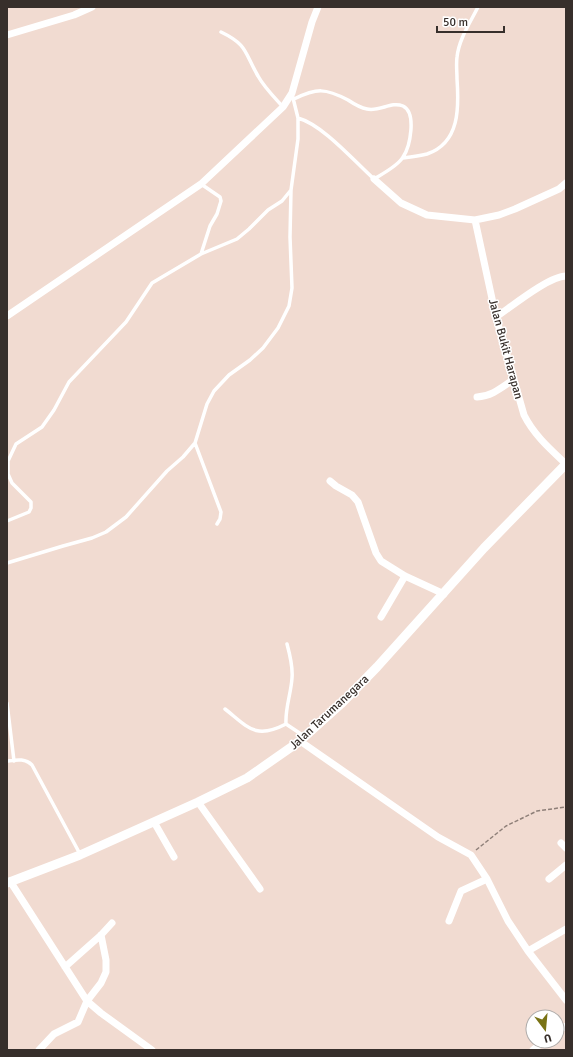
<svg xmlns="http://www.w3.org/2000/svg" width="573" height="1057" font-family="Signika,sans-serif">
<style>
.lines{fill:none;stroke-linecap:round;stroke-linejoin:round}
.path{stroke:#8e7f78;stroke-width:1.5;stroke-dasharray:4 2;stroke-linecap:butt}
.service{stroke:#fff;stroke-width:3.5}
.minor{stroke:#fff;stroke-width:7}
.tertiary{stroke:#fff;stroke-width:9}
.labels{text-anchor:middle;stroke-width:3;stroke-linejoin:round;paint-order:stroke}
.street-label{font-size:12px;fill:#372f2b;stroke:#fff}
</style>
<rect width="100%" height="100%" fill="#f1dbd1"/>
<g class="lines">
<!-- path -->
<path class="path" d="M476 850 506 826 537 811 566 807"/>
<!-- service -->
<path class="service" d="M221 32C248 45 244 52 258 76 264 87 274 97 283 107
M294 99C317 88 325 88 348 100 354 104 361 108 367 109 380 112 391 101 403 106 417 113 410 147 403 157 398 166 382 174 374 179 354 161 323 125 298 118
M403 158C411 157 419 156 427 154 460 143 459 107 457 79 457 71 456 64 457 57 459 39 470 23 478 7
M201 184 220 197 221 201 217 214 210 226 201 254
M195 443 221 512 220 519 217 524
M7 521 29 512 31 508V502L12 483 8 474V461L16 444 42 427 54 410 69 382 126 322 152 283 201 254 237 239 249 229 268 210 282 201 291 190
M7 563 63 546 92 538 106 532 126 517 167 471 183 457 195 443 207 404 214 391 229 375 250 360 263 348 278 328 289 306 292 288 290 237 291 190 298 139V118L292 94
M7 703 14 761
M225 709C248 727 255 740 286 724L304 736
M286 724C285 708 291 694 292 678 293 667 290 655 287 644
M7 761C16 760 25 758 32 765L80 854"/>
<!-- minor -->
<path class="minor" d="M7 35 74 15 92 7
M374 179 401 203 427 215 475 220 499 215 515 209 559 189 566 183
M475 220 496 317 524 415C534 435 550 449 566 464
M7 316 201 184 283 107 292 93 312 22 318 7
M496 317C511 307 549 276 566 276
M477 397C492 396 501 388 513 380
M330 481 336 486 352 495 358 502 376 553 381 561 405 576 444 594
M381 617 405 576
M300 741 438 837 471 855 487 879 508 921 528 951 566 1000
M198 802 260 889
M154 822 174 857
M561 843 566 848
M549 879 566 865
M10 881 87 1001 101 1013 152 1050
M449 921 461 891 487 879
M528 951 566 929
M65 967 101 935 112 923
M557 1031 566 1026
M39 1050 54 1034 78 1022 87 1001 101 983 106 972V960L101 935
M533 1050 544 1041"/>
<!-- tertiary -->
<path class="tertiary" d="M7 883 80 855 198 802 247 778 300 741 341 704 377 667 484 548 566 464"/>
</g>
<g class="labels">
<!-- street labels -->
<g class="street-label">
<text transform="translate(506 349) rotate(75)" y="4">Jalan Bukit Harapan</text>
<text transform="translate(329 712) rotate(-43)" y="4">Jalan Tarumanegara</text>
</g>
</g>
<!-- border -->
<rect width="573" height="1057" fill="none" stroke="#372f2b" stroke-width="16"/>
<!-- north arrow -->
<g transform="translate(545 1029) rotate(164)"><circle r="19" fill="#ffffff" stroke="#afacaa"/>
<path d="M0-3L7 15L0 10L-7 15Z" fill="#797315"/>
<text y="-6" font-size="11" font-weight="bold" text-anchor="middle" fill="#372f2b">U</text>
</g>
<!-- scale -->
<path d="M437 26v6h67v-6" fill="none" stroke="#372f2b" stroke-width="2"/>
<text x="443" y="26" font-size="12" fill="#372f2b" stroke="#ffffff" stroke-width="3" paint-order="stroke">50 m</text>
</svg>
